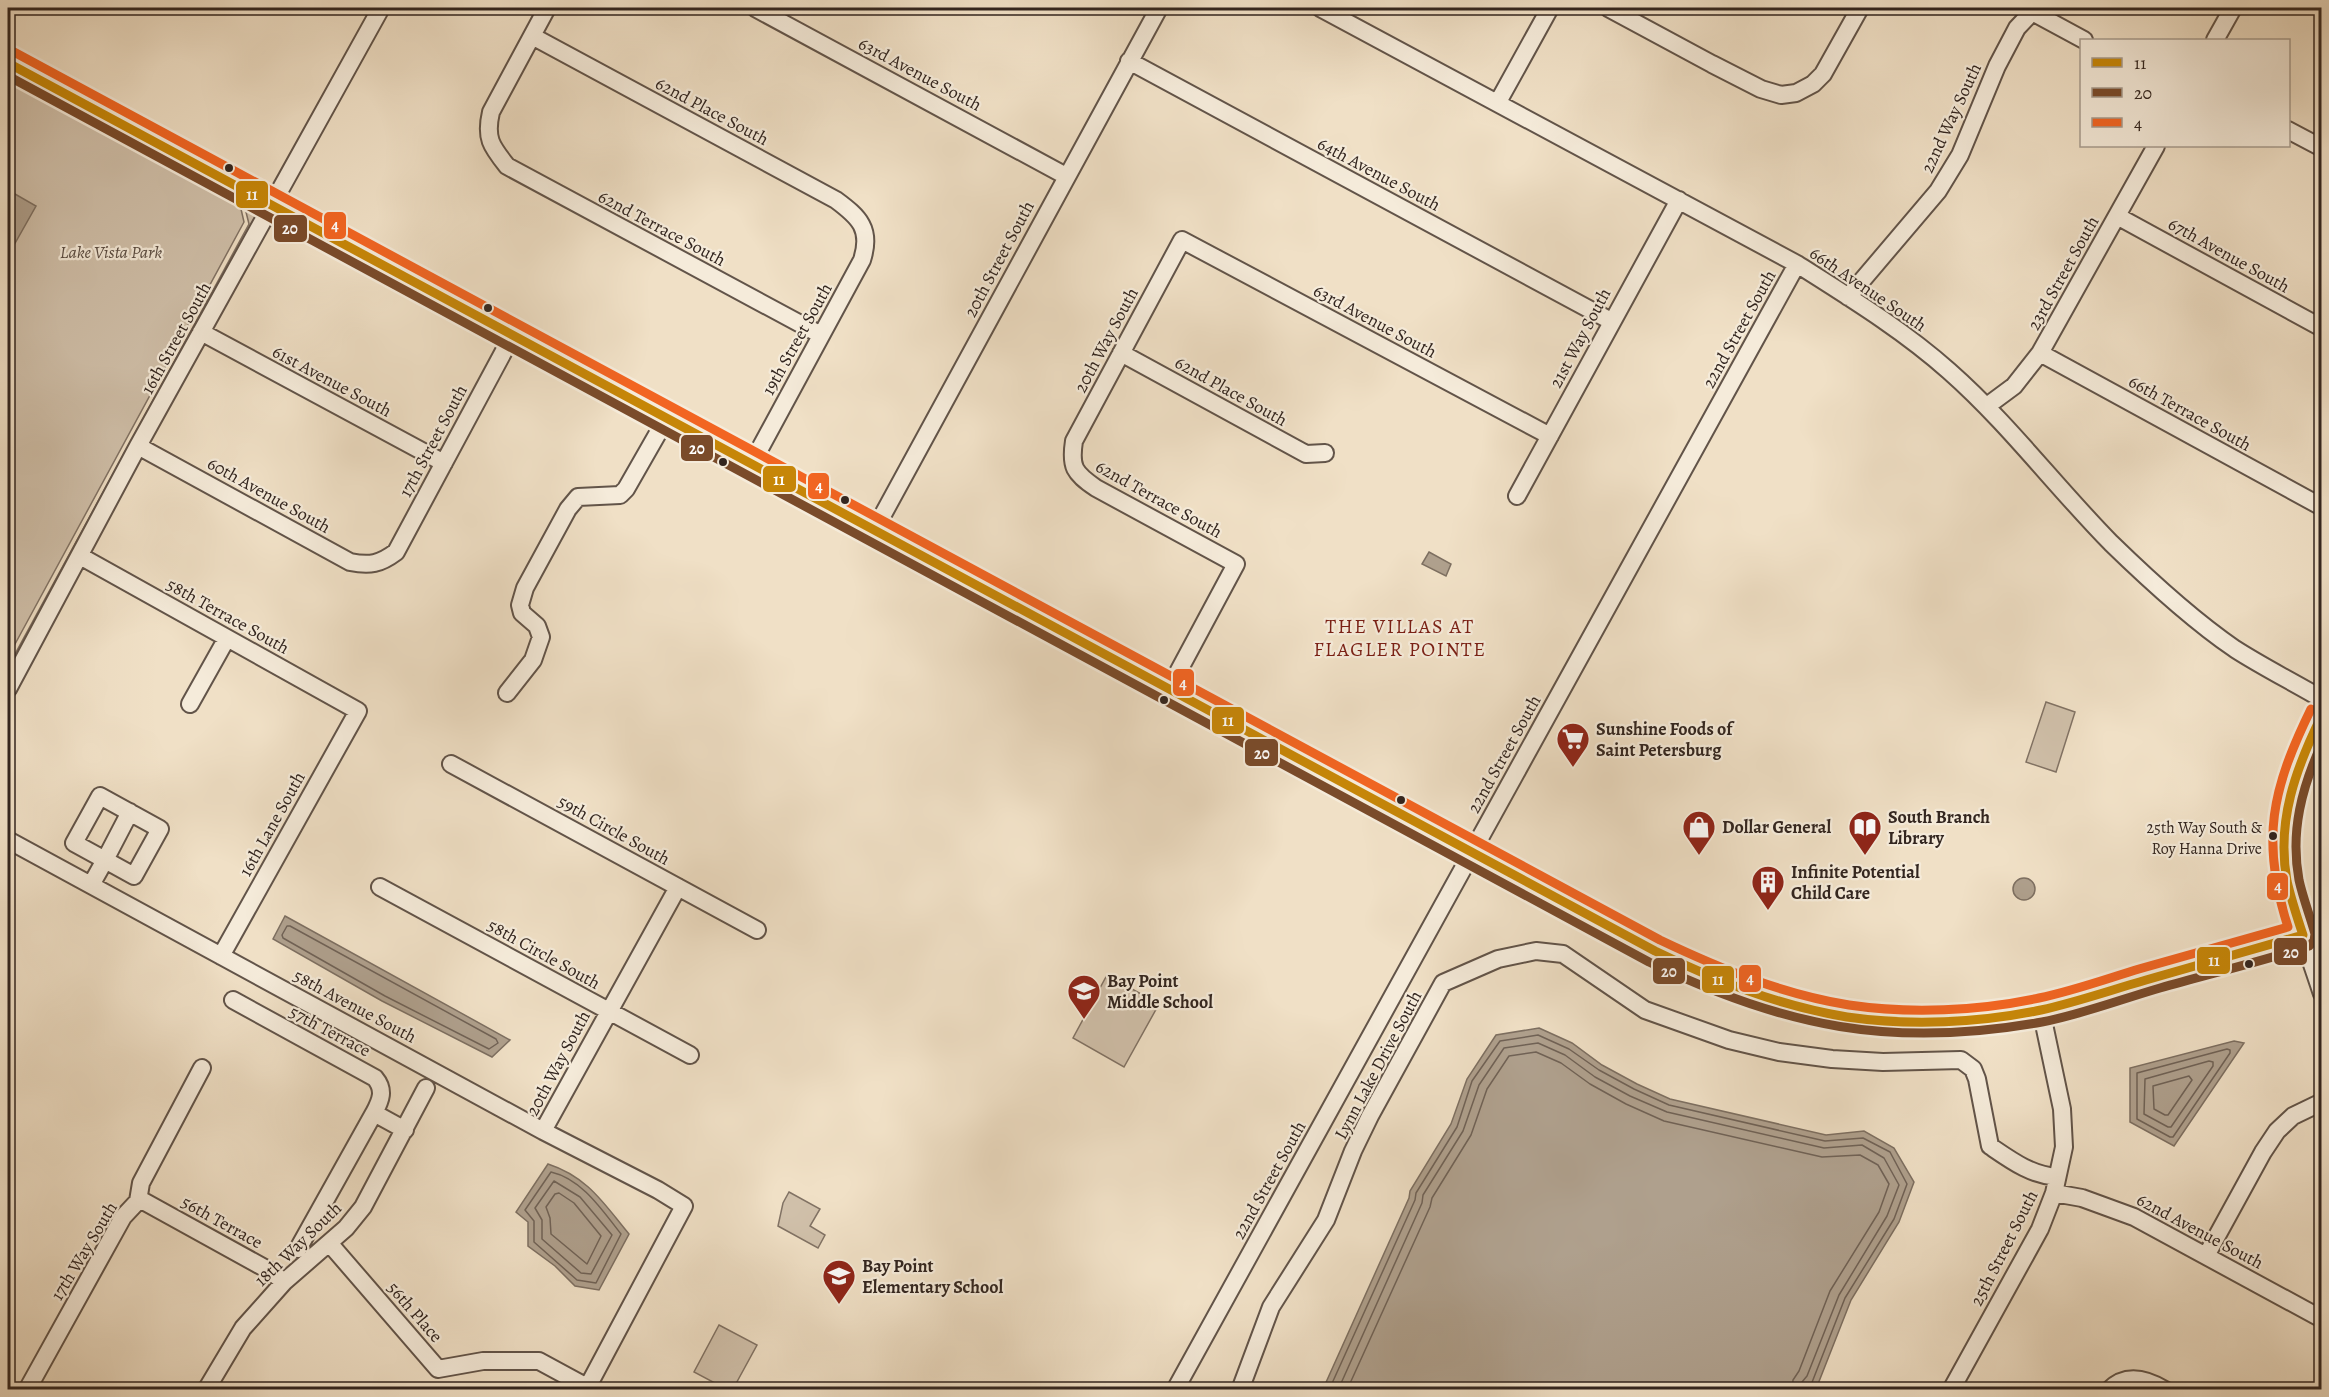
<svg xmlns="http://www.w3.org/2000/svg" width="2329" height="1397" font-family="Alegreya,serif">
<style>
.green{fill:#d0c0aa;stroke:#817264;stroke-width:1.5}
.water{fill:#afa08d;stroke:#7d6f61;stroke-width:1.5}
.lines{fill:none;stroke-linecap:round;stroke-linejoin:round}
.shore{stroke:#706256;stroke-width:1.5}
.minor-casing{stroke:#625449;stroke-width:20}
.minor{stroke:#f5ebda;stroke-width:16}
.bus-1-casing{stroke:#f5ebda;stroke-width:14}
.bus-2-casing{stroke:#f5ebda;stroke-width:14}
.bus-3-casing{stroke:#f5ebda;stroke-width:14}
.bus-1{stroke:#c68608;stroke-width:9}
.bus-2{stroke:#7a4b2a;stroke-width:9}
.bus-3{stroke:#f26522;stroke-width:9}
.bus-dot{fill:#32251f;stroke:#f5ebda;stroke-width:2}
.labels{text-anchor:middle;stroke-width:4.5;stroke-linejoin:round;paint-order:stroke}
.bus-label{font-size:16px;fill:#32251f;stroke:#f5ebda;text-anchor:end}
.street-label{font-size:18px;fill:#32251f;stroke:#f5ebda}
.park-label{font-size:18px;font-style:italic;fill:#5a4c42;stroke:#f5ebda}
.poi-label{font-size:18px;font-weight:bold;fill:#32251f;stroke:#f5ebda;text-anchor:start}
.neighbourhood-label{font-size:20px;letter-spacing:1.5px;fill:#7a1f14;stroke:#f5ebda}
.line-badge{stroke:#f5ebda;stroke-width:2}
.badge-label{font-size:16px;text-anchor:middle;font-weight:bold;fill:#fff}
</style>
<rect width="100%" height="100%" fill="#f0e0c6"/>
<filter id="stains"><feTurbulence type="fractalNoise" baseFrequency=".00333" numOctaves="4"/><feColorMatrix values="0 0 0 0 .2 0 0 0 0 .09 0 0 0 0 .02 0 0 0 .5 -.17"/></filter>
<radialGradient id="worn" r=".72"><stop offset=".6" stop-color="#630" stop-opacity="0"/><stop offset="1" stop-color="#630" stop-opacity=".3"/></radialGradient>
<!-- green -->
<path class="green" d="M8 76 112 131 227 200 241 209 244 222 8 657Z
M154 150 264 209 8 676V667L249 224 244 204Z
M2046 702 2075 712 2056 772 2026 762Z
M1107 975 1159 1004 1124 1067 1073 1038Z
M789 1192 820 1209 810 1226 825 1235 818 1248 778 1226 783 1203Z
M719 1325 757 1345 733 1389H726L694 1372Z"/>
<!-- water -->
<path class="water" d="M8 190 36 206 14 245 8 242Z
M1429 552 1451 564 1446 576 1422 564Z
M2013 889a11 11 0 1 1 22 0a11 11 0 1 1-22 0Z
M285 916 510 1040 492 1057 382 1001 273 939Z
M1539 1028 1572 1043 1602 1065 1637 1084 1670 1099 1826 1135 1864 1131 1894 1148 1914 1182 1899 1222 1851 1300 1818 1384 1812 1389H1323L1409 1198 1410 1191 1451 1124 1467 1079 1496 1035Z
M2234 1041 2244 1043 2174 1146 2130 1122V1068Z
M548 1164C588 1177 604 1204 629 1234L599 1290 575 1286 555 1266 528 1246V1222L516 1212Z"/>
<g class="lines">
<!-- shore -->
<path class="shore" d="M287 926H290L496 1039 498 1043 489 1049 385 996 283 938 282 935Z
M2227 1049 2230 1050V1053L2173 1137H2170L2137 1119V1073Z
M2209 1061 2213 1062V1066L2171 1127H2168L2144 1114 2145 1079Z
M2189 1076 2192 1080 2168 1115H2165L2154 1109 2153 1086Z
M551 1172C582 1179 602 1210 621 1234L596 1283 577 1280 534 1242V1221L525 1210Z
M554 1181 580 1197 612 1235 591 1274 581 1273 542 1239V1220L535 1208Z
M559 1193 574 1203 601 1236 587 1264 551 1234 550 1218 546 1207 555 1194Z
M1329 1390 1415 1200 1416 1193 1457 1127 1472 1081 1500 1041 1538 1035 1569 1049 1599 1070 1634 1089 1669 1105 1825 1141 1863 1138 1890 1152 1907 1184 1894 1219 1845 1298 1809 1390
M1338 1390 1422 1203 1423 1195 1463 1131 1479 1085 1504 1048 1538 1043 1565 1055 1595 1077 1630 1096 1667 1112 1824 1148 1862 1145 1884 1158 1899 1185 1887 1216 1839 1295 1807 1376 1802 1382 1801 1390
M1347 1390 1430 1207 1432 1198 1471 1135 1487 1089 1509 1056 1536 1052 1561 1063 1590 1084 1626 1104 1664 1121 1822 1157 1860 1155 1878 1165 1889 1184 1879 1212 1830 1291 1799 1371 1793 1380 1792 1390"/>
<defs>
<path id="minor" d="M547 8 491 112C485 138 491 146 507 166L821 335
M755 8 1066 176
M1320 8 1797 264C1849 297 1903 330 1949 371 2008 423 2055 486 2111 543 2149 580 2191 619 2235 649 2263 667 2293 682 2322 699
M1608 8 1712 64 1761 89 1781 95 1796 93 1813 84 1823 74 1860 8
M2025 8 2084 40
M532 36 836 200C859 217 872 229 862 260L751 465
M2215 40 2233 8
M1129 61 1611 321
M8 63 1574 908C1630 938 1685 970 1745 992 1838 1025 1945 1031 2041 1010 2071 1003 2100 993 2129 985 2193 967 2257 948 2322 930
M1498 102 1550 8
M2288 130 2322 148
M2117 216 2322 328
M1848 297 1938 191 1960 155 1997 66 2017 28 2036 8
M201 332 444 463
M1121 353 1306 454 1325 453
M2040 353 2322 507
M1987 406 2014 386 2040 353 2156 146
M138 446 350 562C370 566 380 564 396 552L512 336
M1517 496 1679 200
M874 531 1159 8
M80 556 358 711 221 956
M8 689 138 446 381 8
M1169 689 1236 564 1096 488C1074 473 1070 467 1074 441L1182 240 1550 436
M507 693 533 660 541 637 537 626 522 613 520 605 525 588 568 509 578 497 620 495 626 489 666 419
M190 704 227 638
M2322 714C2310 739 2296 764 2289 791 2272 860 2301 930 2322 994
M451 764 757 930
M8 840 543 1131 658 1190 684 1206 586 1390
M91 885 105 860 74 843 100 796 160 829 134 876 105 860 130 812
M380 887 690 1055
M233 1000 375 1078C385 1090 381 1100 374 1113
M543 1131 678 887
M2054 1193 2082 1198 2134 1217 2322 1319
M138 1201 145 1202 270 1271 284 1282
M330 1244 438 1369 483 1361H539L587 1387
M298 1249 374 1113 405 1130
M2206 1256 2263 1152 2277 1131 2293 1116 2322 1102
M27 1390 123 1217 138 1201 141 1183 202 1068
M206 1390 243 1328 284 1282 346 1228 363 1207 426 1088
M1175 1390 1797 264
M1240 1390 1271 1307 1326 1220 1353 1151 1370 1116 1443 983 1498 959 1536 951 1563 954 1645 1010 1729 1040 1779 1052 1832 1059 1883 1062 1961 1060 1973 1069 1977 1079 1990 1146C2012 1161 2031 1175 2057 1177
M1951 1390 2040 1229 2054 1193 2064 1147 2062 1109 2041 1010
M2109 1390C2126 1373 2147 1379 2165 1390"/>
</defs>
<!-- minor casing -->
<use href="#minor" class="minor-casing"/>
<!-- minor -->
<use href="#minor" class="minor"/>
<defs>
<path id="bus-1" d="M8 63 1655 951C1717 981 1779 1006 1847 1017 1910 1026 1979 1023 2041 1010 2077 1002 2111 990 2146 980 2198 965 2251 950 2303 935 2297 917 2291 899 2287 881 2276 821 2296 768 2322 715"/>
<path id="bus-2" d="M8 76 1649 962C1784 1027 1892 1049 2042 1022 2080 1015 2122 999 2160 988 2209 974 2260 962 2309 946L2314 941 2315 934C2310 916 2303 898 2299 880 2290 831 2302 787 2322 743"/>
<path id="bus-3" d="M14 52 1660 940C1721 969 1782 994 1849 1005 1910 1014 1978 1011 2039 998 2073 991 2106 979 2139 969 2189 955 2238 941 2288 927 2260 840 2272 789 2311 709"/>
</defs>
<!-- bus-1 casing -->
<use href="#bus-1" class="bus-1-casing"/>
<!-- bus-2 casing -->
<use href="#bus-2" class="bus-2-casing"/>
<!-- bus-3 casing -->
<use href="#bus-3" class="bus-3-casing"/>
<!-- bus-1 -->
<use href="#bus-1" class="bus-1"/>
<!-- bus-2 -->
<use href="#bus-2" class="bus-2"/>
<!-- bus-3 -->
<use href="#bus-3" class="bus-3"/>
</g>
<!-- icons -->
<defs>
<symbol id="supermarket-pin" viewBox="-11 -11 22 30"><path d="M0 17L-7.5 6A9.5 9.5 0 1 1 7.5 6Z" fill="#8f2418" stroke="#f5ebda"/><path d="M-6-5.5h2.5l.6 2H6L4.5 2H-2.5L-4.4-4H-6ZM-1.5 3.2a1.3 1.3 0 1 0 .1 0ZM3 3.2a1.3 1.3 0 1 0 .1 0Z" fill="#fff"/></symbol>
<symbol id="shop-pin" viewBox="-11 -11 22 30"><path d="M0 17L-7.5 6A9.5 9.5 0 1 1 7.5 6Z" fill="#8f2418" stroke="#f5ebda"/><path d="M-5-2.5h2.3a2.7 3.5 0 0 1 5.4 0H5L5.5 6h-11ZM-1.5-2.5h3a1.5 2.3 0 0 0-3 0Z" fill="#fff"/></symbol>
<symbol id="library-pin" viewBox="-11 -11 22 30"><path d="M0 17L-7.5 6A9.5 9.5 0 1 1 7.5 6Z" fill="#8f2418" stroke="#f5ebda"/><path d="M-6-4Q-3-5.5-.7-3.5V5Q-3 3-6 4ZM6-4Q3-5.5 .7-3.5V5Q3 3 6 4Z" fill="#fff"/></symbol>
<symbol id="building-pin" viewBox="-11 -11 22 30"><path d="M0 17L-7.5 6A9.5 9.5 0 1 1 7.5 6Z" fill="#8f2418" stroke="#f5ebda"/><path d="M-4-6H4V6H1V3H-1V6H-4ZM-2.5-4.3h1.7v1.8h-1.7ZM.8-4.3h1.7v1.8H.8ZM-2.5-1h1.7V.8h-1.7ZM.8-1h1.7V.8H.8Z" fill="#fff"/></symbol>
<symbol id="school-pin" viewBox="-11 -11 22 30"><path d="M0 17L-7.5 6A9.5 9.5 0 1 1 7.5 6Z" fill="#8f2418" stroke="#f5ebda"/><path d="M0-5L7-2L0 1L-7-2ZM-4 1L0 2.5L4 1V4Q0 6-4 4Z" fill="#fff"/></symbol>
</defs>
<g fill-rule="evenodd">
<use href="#supermarket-pin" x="1554" y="720" width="38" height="52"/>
<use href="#shop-pin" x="1680" y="808" width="38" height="52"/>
<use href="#library-pin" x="1846" y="808" width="38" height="52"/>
<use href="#building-pin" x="1749" y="863" width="38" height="52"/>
<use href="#school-pin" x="1065" y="972" width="38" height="52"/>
<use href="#school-pin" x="820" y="1257" width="38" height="52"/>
</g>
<!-- markers -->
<g class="bus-dot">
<circle cx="229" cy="168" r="5"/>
<circle cx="488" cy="308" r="5"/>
<circle cx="723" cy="462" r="5"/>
<circle cx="845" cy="500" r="5"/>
<circle cx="1164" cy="700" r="5"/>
<circle cx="1401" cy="800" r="5"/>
<circle cx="2273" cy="836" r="5"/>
<circle cx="2249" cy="964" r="5"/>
</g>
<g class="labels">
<!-- bus labels -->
<g class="bus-label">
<text x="2262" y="833">25th Way South &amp;<tspan x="2262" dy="21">Roy Hanna Drive</tspan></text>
</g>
<!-- street labels -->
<g class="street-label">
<text transform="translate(920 74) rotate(28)" y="6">63rd Avenue South</text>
<text transform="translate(712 111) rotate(28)" y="6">62nd Place South</text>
<text transform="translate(1951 118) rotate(-65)" y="6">22nd Way South</text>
<text transform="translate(1379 174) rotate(28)" y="6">64th Avenue South</text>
<text transform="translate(662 228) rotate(28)" y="6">62nd Terrace South</text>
<text transform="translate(2229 255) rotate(29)" y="6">67th Avenue South</text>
<text transform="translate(999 259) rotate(-62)" y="6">20th Street South</text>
<text transform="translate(2063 273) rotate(-61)" y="6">23rd Street South</text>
<text transform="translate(1868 289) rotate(34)" y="6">66th Avenue South</text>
<text transform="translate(1375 321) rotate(28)" y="6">63rd Avenue South</text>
<text transform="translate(1739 329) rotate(-61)" y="6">22nd Street South</text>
<text transform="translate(176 338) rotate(-61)" y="6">16th Street South</text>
<text transform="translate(1580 338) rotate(-62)" y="6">21st Way South</text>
<text transform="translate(797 339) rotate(-61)" y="6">19th Street South</text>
<text transform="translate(1106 340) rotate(-62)" y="6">20th Way South</text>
<text transform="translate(332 381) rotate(28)" y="6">61st Avenue South</text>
<text transform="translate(1231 391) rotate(29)" y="6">62nd Place South</text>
<text transform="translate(2190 413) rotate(29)" y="6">66th Terrace South</text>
<text transform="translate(433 441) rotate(-62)" y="6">17th Street South</text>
<text transform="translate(269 495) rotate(29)" y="6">60th Avenue South</text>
<text transform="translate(1159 499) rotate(29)" y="6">62nd Terrace South</text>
<text transform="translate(228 616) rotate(29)" y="6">58th Terrace South</text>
<text transform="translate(1504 754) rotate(-61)" y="6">22nd Street South</text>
<text transform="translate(272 824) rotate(-61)" y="6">16th Lane South</text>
<text transform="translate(614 830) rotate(29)" y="6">59th Circle South</text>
<text transform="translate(544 954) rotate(29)" y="6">58th Circle South</text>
<text transform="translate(355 1006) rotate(28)" y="6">58th Avenue South</text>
<text transform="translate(330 1031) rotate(28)" y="6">57th Terrace</text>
<text transform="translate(558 1063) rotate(-62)" y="6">20th Way South</text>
<text transform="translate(1378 1065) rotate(-62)" y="6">Lynn Lake Drive South</text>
<text transform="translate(1269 1180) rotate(-61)" y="6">22nd Street South</text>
<text transform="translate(222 1222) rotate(29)" y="6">56th Terrace</text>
<text transform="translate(2200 1231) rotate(28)" y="6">62nd Avenue South</text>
<text transform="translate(298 1244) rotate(-44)" y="6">18th Way South</text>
<text transform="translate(2004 1248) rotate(-63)" y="6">25th Street South</text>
<text transform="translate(84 1251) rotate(-59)" y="6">17th Way South</text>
<text transform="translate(415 1312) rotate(49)" y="6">56th Place</text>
</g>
<!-- park labels -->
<g class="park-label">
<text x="111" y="258">Lake Vista Park</text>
</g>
<!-- poi labels -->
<g class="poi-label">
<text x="1596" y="735">Sunshine Foods of<tspan x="1596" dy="21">Saint Petersburg</tspan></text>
<text x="1888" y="823">South Branch<tspan x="1888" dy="21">Library</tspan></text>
<text x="1722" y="833">Dollar General</text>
<text x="1791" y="878">Infinite Potential<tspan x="1791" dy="21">Child Care</tspan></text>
<text x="1107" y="987">Bay Point<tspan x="1107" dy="21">Middle School</tspan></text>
<text x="862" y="1272">Bay Point<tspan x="862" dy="21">Elementary School</tspan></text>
</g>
<!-- neighbourhood labels -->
<g class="neighbourhood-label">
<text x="1400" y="633">THE VILLAS AT<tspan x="1400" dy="23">FLAGLER POINTE</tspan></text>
</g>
</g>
<g class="line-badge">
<rect x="235" y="180" width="34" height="29" rx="6" fill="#c68608"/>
<rect x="323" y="211" width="24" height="29" rx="6" fill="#f26522"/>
<rect x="273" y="214" width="35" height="29" rx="6" fill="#7a4b2a"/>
<rect x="680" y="434" width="34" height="28" rx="6" fill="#7a4b2a"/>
<rect x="762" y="465" width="35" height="28" rx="6" fill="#c68608"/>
<rect x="807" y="472" width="23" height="28" rx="6" fill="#f26522"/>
<rect x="1172" y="668" width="23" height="29" rx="6" fill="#f26522"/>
<rect x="1211" y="706" width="34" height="29" rx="6" fill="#c68608"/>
<rect x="1244" y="738" width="35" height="29" rx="6" fill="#7a4b2a"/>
<rect x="2266" y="872" width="23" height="29" rx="6" fill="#f26522"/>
<rect x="2273" y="937" width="35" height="29" rx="6" fill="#7a4b2a"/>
<rect x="2196" y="946" width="35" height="29" rx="6" fill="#c68608"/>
<rect x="1652" y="957" width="34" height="28" rx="6" fill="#7a4b2a"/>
<rect x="1738" y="964" width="24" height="29" rx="6" fill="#f26522"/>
<rect x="1701" y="965" width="34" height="29" rx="6" fill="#c68608"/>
</g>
<g class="badge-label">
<text x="252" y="200">11</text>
<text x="335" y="231">4</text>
<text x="290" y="234">20</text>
<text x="697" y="454">20</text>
<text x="779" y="485">11</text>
<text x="819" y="492">4</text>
<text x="1183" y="689">4</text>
<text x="1228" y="726">11</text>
<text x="1262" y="759">20</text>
<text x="2278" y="892">4</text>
<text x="2291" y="958">20</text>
<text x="2214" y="966">11</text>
<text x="1669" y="977">20</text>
<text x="1750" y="984">4</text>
<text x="1718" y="985">11</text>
</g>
<!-- margin -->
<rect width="2329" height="1397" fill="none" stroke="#f0e0c6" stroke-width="30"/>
<rect x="9" y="9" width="2311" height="1379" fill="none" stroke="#32251f" stroke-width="3"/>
<rect x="15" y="15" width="2299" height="1367" fill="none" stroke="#32251f" stroke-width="1.5"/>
<!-- legend -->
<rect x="2080" y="39" width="210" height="108" fill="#f5ebda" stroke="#a79c8f" stroke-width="1.5"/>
<rect x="2092" y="58" width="30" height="9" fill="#c68608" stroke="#a79c8f" stroke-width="1.5"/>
<text x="2134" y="69" font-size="18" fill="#32251f">11</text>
<rect x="2092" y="88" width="30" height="9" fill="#7a4b2a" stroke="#a79c8f" stroke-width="1.5"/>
<text x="2134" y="99" font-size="18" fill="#32251f">20</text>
<rect x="2092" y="118" width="30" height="9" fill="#f26522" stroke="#a79c8f" stroke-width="1.5"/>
<text x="2134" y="129" font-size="18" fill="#32251f">4</text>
<rect width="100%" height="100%" filter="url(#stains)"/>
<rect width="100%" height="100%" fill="url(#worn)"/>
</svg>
